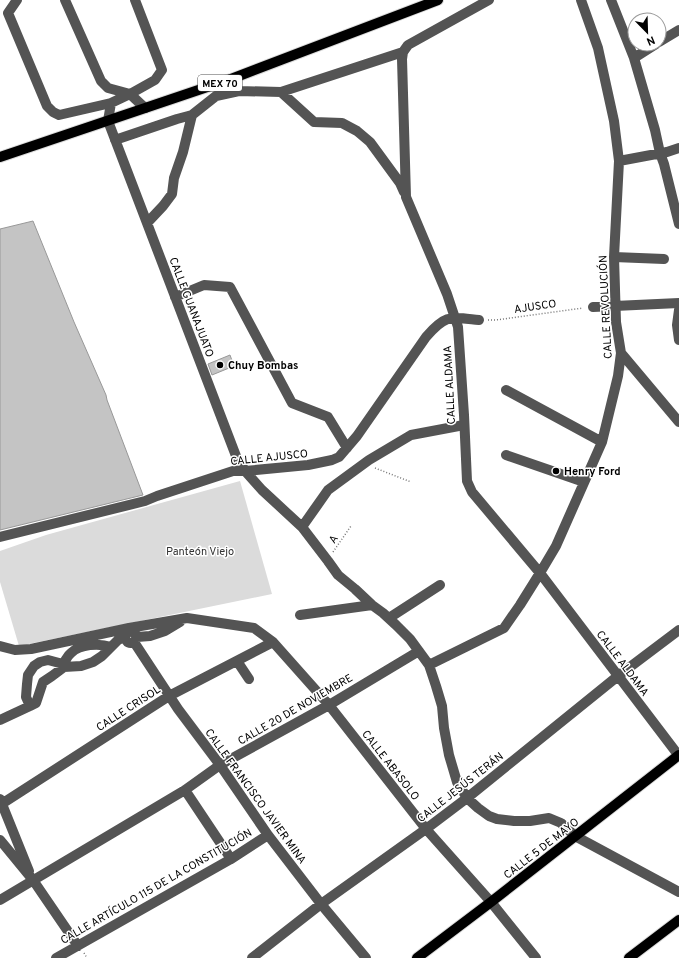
<svg xmlns="http://www.w3.org/2000/svg" width="679" height="958" font-family="Overpass,sans-serif">
<style>
.green{fill:#dbdbdb}
.building{fill:#c4c4c4;stroke:#989898}
.lines{fill:none;stroke-linecap:round;stroke-linejoin:round}
.major-casing{stroke:#dbdbdb;stroke-width:12}
.path{stroke:#767676;stroke-width:1.5;stroke-dasharray:1 2;stroke-linecap:butt}
.minor{stroke:#545454;stroke-width:10}
.major{stroke:#000;stroke-width:10}
.poi-dot{fill:#000;stroke:#fff;stroke-width:1.5}
.labels{text-anchor:middle;stroke-width:3;stroke-linejoin:round;paint-order:stroke}
.shield{fill:#fff;stroke:#4c4c4c;stroke-width:1}
.shield-label{font-size:10px;font-weight:bold;fill:#000}
.street-label{font-size:11px;fill:#000;stroke:#fff}
.poi-label{font-size:11px;font-weight:bold;fill:#000;stroke:#fff;text-anchor:start}
.park-label{font-size:11px;fill:#323232;stroke:#fff}
</style>
<rect width="100%" height="100%" fill="#fff"/>
<!-- green -->
<path class="green" d="M240 481 272 594 19 646 0 582V551L46 535Z"/>
<!-- building -->
<path class="building" d="M33 221 74 322 106 395 107 400 143 495 0 530V229Z
M230 355 234 366 212 375 208 364Z"/>
<g class="lines">
<defs>
<path id="major" d="M0 157 231 79 438 0
M417 958 491 902 679 755
M629 958 679 920"/>
</defs>
<!-- major casing -->
<use href="#major" class="major-casing"/>
<!-- path -->
<path class="path" d="M488 320H496L583 308
M375 468 411 482
M333 552 351 526
M84 953 87 958"/>
<!-- minor -->
<path class="minor" d="M17 0 8 13 47 106 53 112 59 115 111 103
M65 0 101 81 108 88 130 94 145 108
M135 0 162 70 155 80 130 94 111 103 108 121 236 456 245 471 262 490 302 527 328 561 338 575 355 589 372 605 383 613 396 625 410 639 429 665 436 686 442 706 444 728 449 755 457 782 467 798 478 808 489 816 497 819 514 821H530L549 818 561 823 575 836 679 892
M489 0 408 45 403 52 402 59 406 197 447 294 458 327 464 415 467 481 472 492 540 573 679 756
M611 0 634 58 655 130 660 153 664 164 679 224
M659 42 679 30
M634 58 656 44
M231 79 239 91 281 92 314 122 342 123 357 131 370 142 400 183 404 192
M281 92 403 52
M115 140 177 119 192 115
M619 161 667 152 679 148
M147 223 163 206 172 194 174 178 183 152 192 115 216 96 239 91
M614 257 664 259
M175 297 204 285 230 287 292 403 328 417 347 448
M593 307 679 303
M679 310 677 325 679 340
M621 353 679 422
M506 390 602 442
M506 455 584 482
M302 527 328 490 369 460 411 435 464 425
M0 537 145 501 157 496 233 471H245L308 465 332 460 339 457 357 436 426 337C446 314 450 317 479 320
M300 615 372 605
M389 618 440 585
M137 637 150 636 165 631 180 622
M134 642 178 709 220 765 268 835 321 904 366 958
M0 646 15 650 31 649 129 628 187 618 254 628 273 642 329 705 426 829 491 902 536 958
M237 661 249 679
M429 665 504 628 520 605 540 573 556 546 602 442 618 376 621 353 616 322 614 257 619 161 614 121 598 48 581 0
M64 667 63 664C66 660 67 656 71 653 80 644 99 643 111 647
M30 706 26 697 27 684 28 675 34 666 40 662 48 660 63 664
M0 720 30 706 36 703 43 682 52 676 64 667 81 666 93 662 102 656 118 640 125 637C127 630 134 630 137 637L134 642C130 644 126 643 125 637
M185 790 231 859
M0 799 29 871
M0 805 169 696 273 642
M0 840 33 880 78 946
M0 900 185 790 220 765 329 705 419 651
M56 958 231 859 268 835
M252 958 321 904 426 829 467 798 618 676 679 630"/>
<!-- major -->
<use href="#major" class="major"/>
</g>
<!-- markers -->
<g class="poi-dot">
<circle cx="220" cy="365" r="4"/>
<circle cx="556" cy="471" r="4"/>
</g>
<g class="labels">
<!-- shield labels -->
<rect class="shield" x="198" y="75" width="44" height="16" rx="3"/>
<g class="shield-label">
<text x="220" y="87">MEX 70</text>
</g>
<!-- street labels -->
<g class="street-label">
<text transform="translate(535 306) rotate(-8)" y="4">AJUSCO</text>
<text transform="translate(192 307) rotate(69)" y="4">CALLE GUANAJUATO</text>
<text transform="translate(605 307) rotate(-93)" y="4">CALLE REVOLUCIÓN</text>
<text transform="translate(449 385) rotate(-93)" y="4">CALLE ALDAMA</text>
<text transform="translate(269 457) rotate(-6)" y="4">CALLE AJUSCO</text>
<text transform="translate(333 539) rotate(-56)" y="4">A</text>
<text transform="translate(623 663) rotate(53)" y="4">CALLE ALDAMA</text>
<text transform="translate(128 708) rotate(-33)" y="4">CALLE CRISOL</text>
<text transform="translate(295 709) rotate(-30)" y="4">CALLE 20 DE NOVIEMBRE</text>
<text transform="translate(391 765) rotate(52)" y="4">CALLE ABASOLO</text>
<text transform="translate(460 787) rotate(-38)" y="4">CALLE JESÚS TERÁN</text>
<text transform="translate(256 796) rotate(54)" y="4">CALLE FRANCISCO JAVIER MINA</text>
<text transform="translate(541 848) rotate(-38)" y="4">CALLE 5 DE MAYO</text>
<text transform="translate(156 886) rotate(-30)" y="4">CALLE ARTÍCULO 115 DE LA CONSTITUCIÓN</text>
</g>
<!-- poi labels -->
<g class="poi-label">
<text x="228" y="369">Chuy Bombas</text>
<text x="564" y="475">Henry Ford</text>
</g>
<!-- park labels -->
<g class="park-label">
<text x="200" y="555">Panteón Viejo</text>
</g>
</g>
<!-- north arrow -->
<g transform="translate(647 32) rotate(157)"><circle r="19" fill="#ffffff" stroke="#999999"/>
<path d="M0-3L7 15L0 10L-7 15Z" fill="#000000"/>
<text y="-6" font-size="11" font-weight="bold" text-anchor="middle" fill="#000000">N</text>
</g>
</svg>
